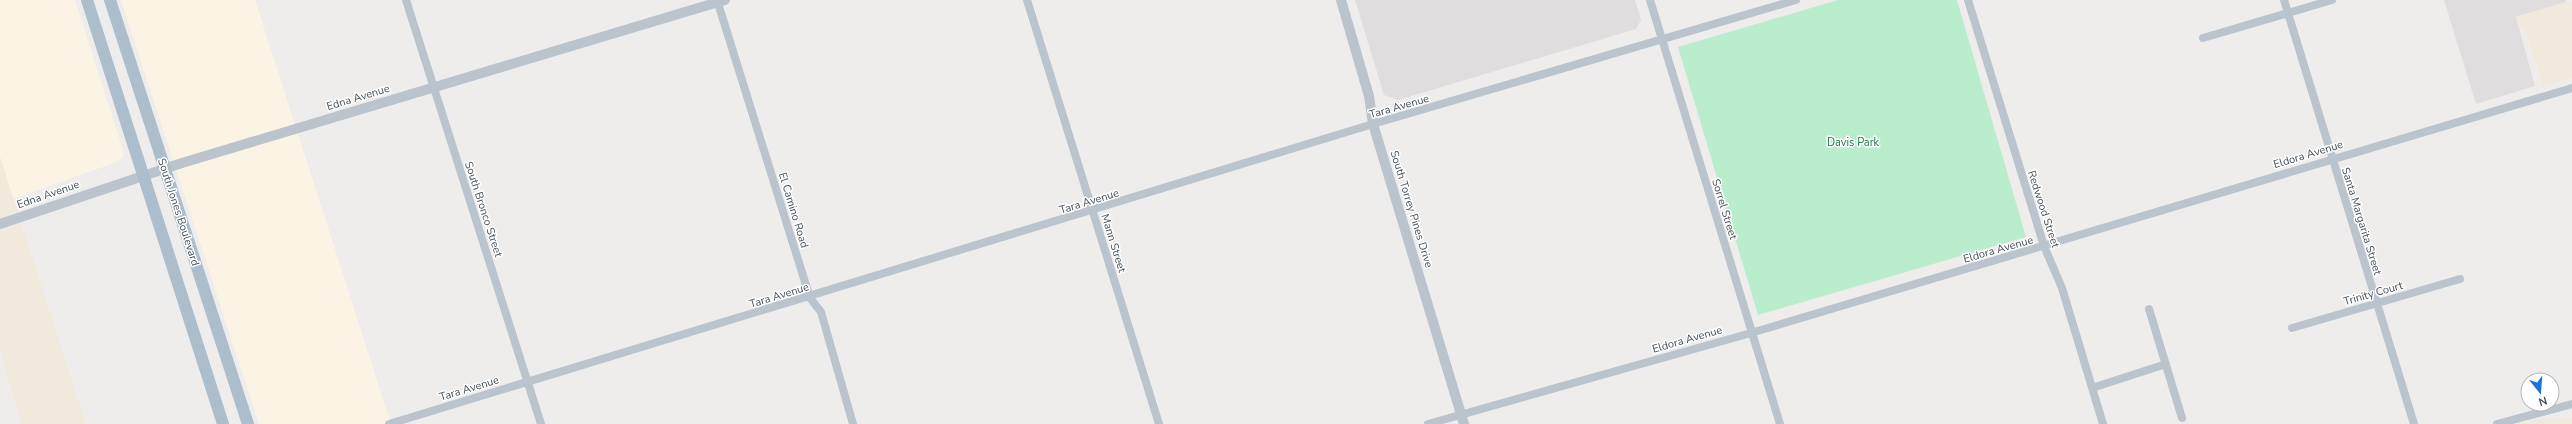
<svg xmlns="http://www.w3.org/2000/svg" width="2572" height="424" font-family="'Nunito Sans',sans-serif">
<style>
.commercial{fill:#fbf4e4}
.education{fill:#e0ddde}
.green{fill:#baedcc}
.sand{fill:#f1eadc}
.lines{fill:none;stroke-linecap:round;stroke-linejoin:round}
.minor{stroke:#bbc4cc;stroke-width:8}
.tertiary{stroke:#bbc4cc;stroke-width:10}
.primary{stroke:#acbdcb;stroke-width:12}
.labels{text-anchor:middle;stroke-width:3;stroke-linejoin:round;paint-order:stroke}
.street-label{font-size:11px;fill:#455059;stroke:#fff}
.park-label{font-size:11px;fill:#187845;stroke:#fff}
</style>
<rect width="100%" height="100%" fill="#efecec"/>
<!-- commercial -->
<path class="commercial" d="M0 0H75L123 150V156L117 162 13 199 0 157Z
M121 0H255L391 424H259Z"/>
<!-- education -->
<path class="education" d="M1355 0H1635L1641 20 1636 29 1398 100 1384 95Z
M2444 0H2566V2L2516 17 2535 86 2476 104Z"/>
<!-- green -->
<path class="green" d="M1838 0H1957L2026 237 1758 315 1678 47Z"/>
<!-- sand -->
<path class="sand" d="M2566 2H2572V78L2543 86 2524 29H2519L2516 17Z
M0 157 86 424H22L0 352Z
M2572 418V424H2518L2535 419Z"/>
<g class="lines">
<!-- minor -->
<path class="minor" d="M406 0 541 424
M717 0 810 298 821 312 853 424
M1027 0 1159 424
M1650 0 1780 424
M1968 0 2044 246 2062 288 2103 424
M2284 0 2414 424
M2203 38 2332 0
M2149 309 2182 418
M2292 328 2460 279
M2092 388 2166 364
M389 424 1373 124 1796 0
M1428 424 1751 333 2572 88
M2497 424 2572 404"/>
<!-- tertiary -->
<path class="tertiary" d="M1341 0 1369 96 1373 124 1464 424
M0 224 182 163 725 0"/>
<!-- primary -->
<path class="primary" d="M87 0 223 424
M110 0 248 424"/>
</g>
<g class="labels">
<!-- street labels -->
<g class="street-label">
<text transform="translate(358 97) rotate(-17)" y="4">Edna Avenue</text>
<text transform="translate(1399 106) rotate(-16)" y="4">Tara Avenue</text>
<text transform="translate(2308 154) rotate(-17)" y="4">Eldora Avenue</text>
<text transform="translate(48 194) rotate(-19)" y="4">Edna Avenue</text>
<text transform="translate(1089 201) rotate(-17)" y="4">Tara Avenue</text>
<text transform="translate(484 209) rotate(72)" y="4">South Bronco Street</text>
<text transform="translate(1412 209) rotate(73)" y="4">South Torrey Pines Drive</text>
<text transform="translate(1725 209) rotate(73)" y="4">Sorrel Street</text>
<text transform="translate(2044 209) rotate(72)" y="4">Redwood Street</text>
<text transform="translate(794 210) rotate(73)" y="4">El Camino Road</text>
<text transform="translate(179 212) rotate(72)" y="4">South Jones Boulevard</text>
<text transform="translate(2362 221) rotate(73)" y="4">Santa Margarita Street</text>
<text transform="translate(1114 243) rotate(73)" y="4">Mann Street</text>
<text transform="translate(1998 249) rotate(-16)" y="4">Eldora Avenue</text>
<text transform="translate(2373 293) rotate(-16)" y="4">Trinity Court</text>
<text transform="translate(779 295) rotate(-17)" y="4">Tara Avenue</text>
<text transform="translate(1687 339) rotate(-16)" y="4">Eldora Avenue</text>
<text transform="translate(469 388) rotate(-17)" y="4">Tara Avenue</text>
</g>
<!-- park labels -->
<g class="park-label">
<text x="1853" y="146">Davis Park</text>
</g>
</g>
<!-- north arrow -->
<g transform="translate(2540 392) rotate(163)"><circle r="19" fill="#ffffff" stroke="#b5b9bd"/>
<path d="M0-3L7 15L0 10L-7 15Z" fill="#1c74d9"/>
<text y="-6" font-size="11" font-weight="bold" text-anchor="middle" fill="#455059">N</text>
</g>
</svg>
